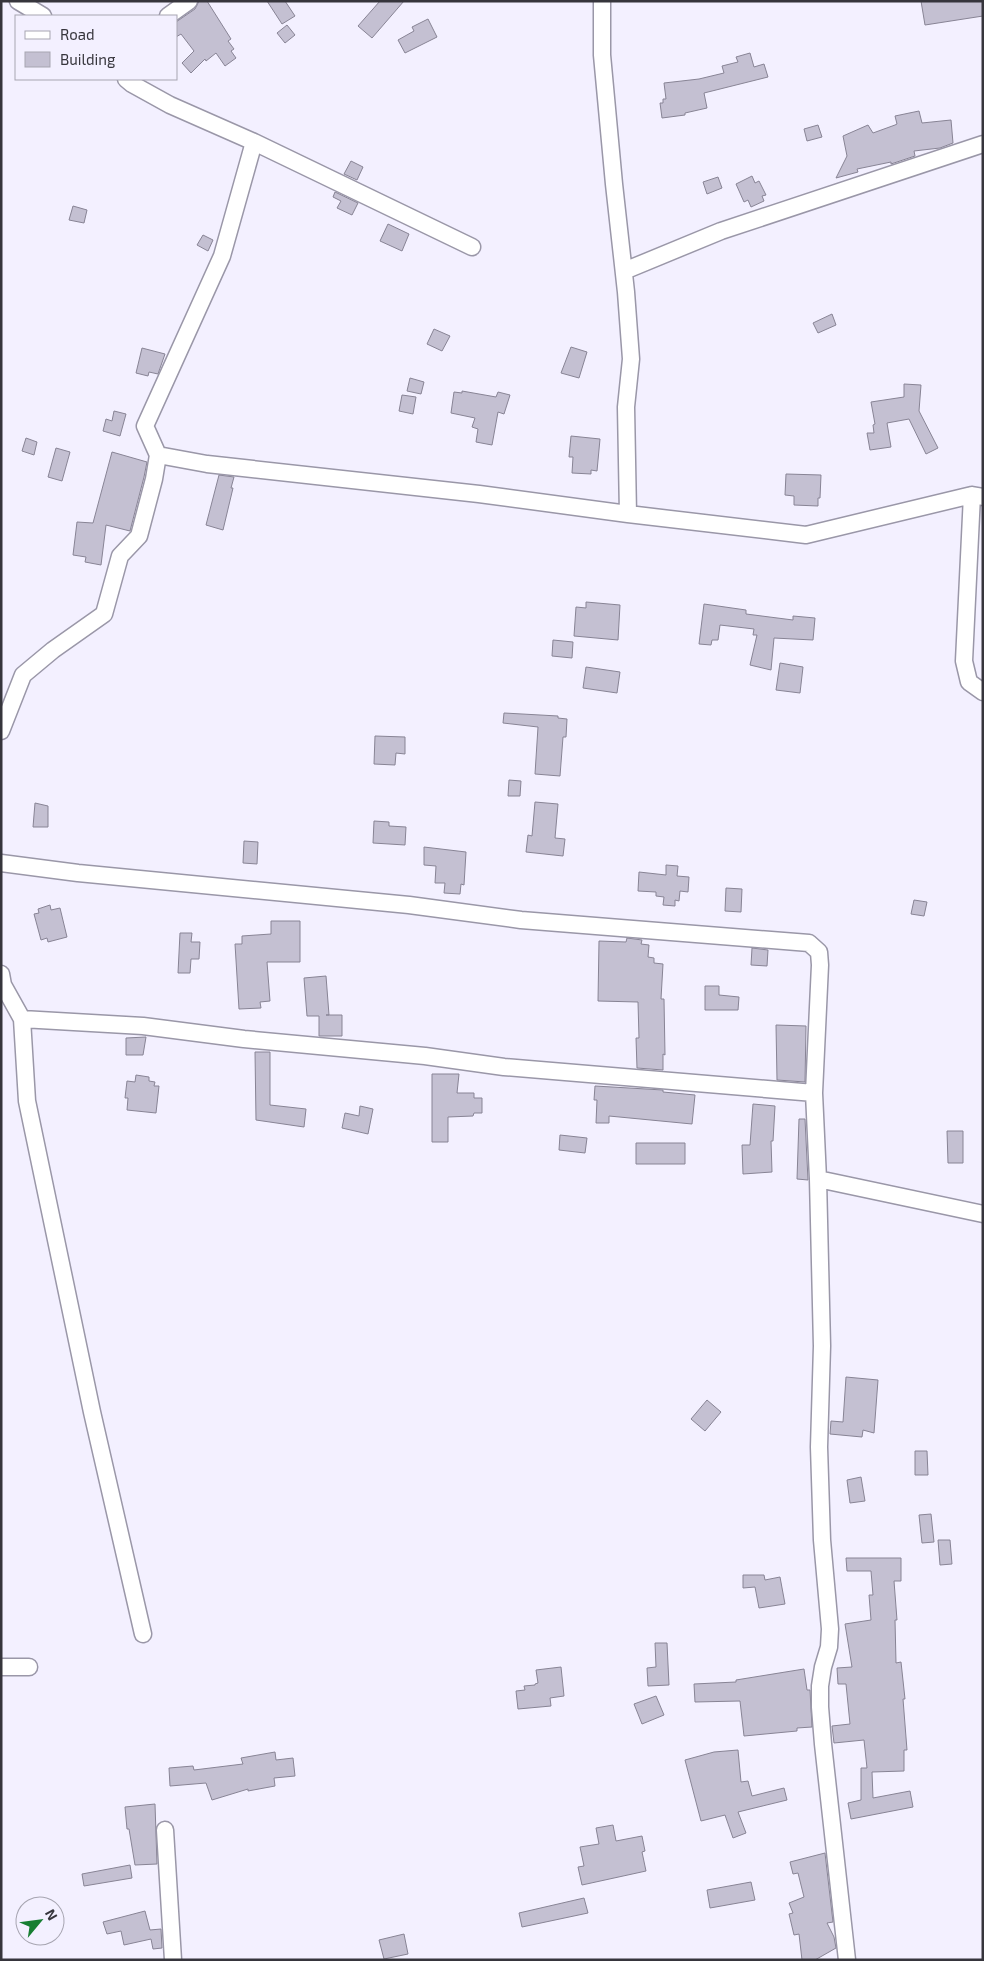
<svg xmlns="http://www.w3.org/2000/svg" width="984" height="1961" font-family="'Exo 2',sans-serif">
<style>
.building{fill:#c4c0d2;stroke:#888495}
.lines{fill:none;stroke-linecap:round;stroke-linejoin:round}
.minor-casing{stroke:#9a97a8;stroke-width:19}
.minor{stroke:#fff;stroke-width:16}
</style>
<rect width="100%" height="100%" fill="#f3f0ff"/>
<!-- building -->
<path class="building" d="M199 1H207L231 39 228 41 234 49 231 51 236 58 225 66 216 53 206 61 205 59 191 73 182 63 194 51 181 34 176 37V22L195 9Z
M267 1H285L295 16 282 24Z
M380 1H404L372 38 358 26Z
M921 1H983V16L925 25Z
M428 19 437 37 405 53 398 40 414 31 412 27Z
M287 25 295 35 285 43 277 33Z
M750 53 754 67 764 64 768 77 704 93 707 108 685 113V115L662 118 660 103H663V99H666L664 83 699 79 724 73 722 66 738 62 736 57Z
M919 111 922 123 951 120 953 143 940 148 914 151 915 156 891 164V162L857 169 858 172 836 178 847 156 843 136 868 125 873 133 895 125 897 124 895 116Z
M818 125 822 137 807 141 804 129Z
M351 161 363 167 357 180 344 174Z
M752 176 755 183 759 181 766 195 762 196 764 201 751 207 748 200 744 202 736 184Z
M718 177 722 188 707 194 703 182Z
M335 192 358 203 352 215 337 208 341 201 333 197Z
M73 206 87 210 84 223 69 220Z
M388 224 409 234 402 251 380 241Z
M203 235 213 240 208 251 197 245Z
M832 314 836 325 818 333 813 323Z
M434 329 450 336 442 351 427 344Z
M571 347 587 352 579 378 561 373Z
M142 348 165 354 158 374 149 372 148 376 136 373Z
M410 378 424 382 421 394 407 391Z
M904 384 921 385 919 411 938 448 926 454 909 419 887 423 891 447 870 450 867 433H874L873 425 875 424 871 402 904 397Z
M462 391 496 397 498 392 510 395 504 414 498 412 492 445 476 442 478 429 472 427 475 418 451 413 454 392 462 393Z
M402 395 416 397 413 414 399 411Z
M114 411 126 414 120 436 103 431 106 419 112 421Z
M571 436 600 439 597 471 591 470V474L572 473 573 457H569Z
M26 438 37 442 34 455 22 451Z
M56 448 70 452 62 481 48 477Z
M112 452 147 462 144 477 130 531 106 525 101 565 85 562 86 557 73 555 77 522 93 523Z
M786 474 821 475 820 498H818V506L794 505V496L785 495Z
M219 475 234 477 231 488H233L223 530 206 525Z
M586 602 620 605 618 640 574 636 576 607 586 608Z
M704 604 746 610V614L793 620V616L815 618 813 640 774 638 771 670 750 665 757 635H753L754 629 720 625 718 640H712L711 645 699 644Z
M553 640 573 642 572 658 552 656Z
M780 663 803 667 800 693 776 690Z
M586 667 620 672 617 693 583 688Z
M504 713 558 716V718L567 719 566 737H563L560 776 535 774 538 727 503 723Z
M375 736 405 737V754L396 753 395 765 374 764Z
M509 780 521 781 520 796H508Z
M535 802 558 804 555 838 565 839 563 856 526 852 528 835 532 836Z
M35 803 48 806V827H33Z
M374 821 389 822V826L406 827 405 845 373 843Z
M244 841 258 842 257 864 243 863Z
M424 847 466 852 464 885 461 884 460 894 444 893 445 883H435L436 866 424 865Z
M666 865 678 866 677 876 689 877 688 892 680 891 679 901 675 900V906L663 905 664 897 656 896V892L638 891 639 872 666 875Z
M726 888 742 889 741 912 725 911Z
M914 900 927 902 924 916 911 914Z
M50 905 51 910 60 908 67 937 48 942 47 938 41 940 34 914 39 913 38 909Z
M271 921H300V962H267L270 1001 260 1002 261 1008 239 1009 235 944H242V936L271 934Z
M180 933H192L191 942H200L199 959H191L190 973H178Z
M627 938 642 940 641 944 649 945 648 957 654 958V963L663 964 661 999H664L665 1055 663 1054V1070L637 1068 636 1038H639L638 1002 598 1001 599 941 626 942Z
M752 948 768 950 767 966 751 965Z
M326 976 329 1015H326H342V1036H319V1016H307L304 978Z
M705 986H719V995L739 997 738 1010H705Z
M776 1025 806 1026 805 1082 777 1080Z
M146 1037 143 1055H126V1038Z
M255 1052H270V1105L306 1109 304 1127 256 1120Z
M432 1074H459L457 1093H474V1098H482V1113H474L473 1116 448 1117V1142H432Z
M136 1075 149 1077V1081L155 1082 154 1086H159L156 1113 127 1110 128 1098H125L127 1081 135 1082Z
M595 1086 663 1090V1092L695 1095 692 1124 609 1116V1123H596L597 1100H594Z
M753 1104 775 1106 773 1141H771L772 1172 743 1174 742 1145H750Z
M360 1106 373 1109 368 1134 342 1128 345 1113 359 1116Z
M799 1119H805L808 1180 797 1179Z
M947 1131H963V1163H948Z
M560 1135 587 1138 585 1153 559 1150Z
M636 1143H685V1164H636Z
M846 1377 878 1380 874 1433 863 1430 862 1437 830 1434 831 1421 843 1422Z
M707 1400 721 1412 705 1431 691 1419Z
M915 1451H927L928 1475H915Z
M861 1477 865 1501 850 1503 847 1480Z
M931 1514 934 1542 922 1543 919 1515Z
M938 1540H950L952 1564 940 1565Z
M846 1558H901V1581H894L897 1620H895L896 1663 901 1662 905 1699H903L907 1750H904V1771L872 1772 873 1798 910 1791 913 1807 851 1819 848 1803 861 1800V1768H867L864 1740 834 1743 832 1726 850 1724 846 1684H838L837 1668 852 1667 845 1624 871 1620 869 1595H873L871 1571H847Z
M743 1575H764L765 1580 780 1577 785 1604 759 1608 755 1587 743 1588Z
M655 1643H667L669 1685 648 1686 647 1668 656 1667Z
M561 1667 564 1696 550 1698 551 1706 518 1709 516 1691 525 1690 524 1686 535 1685V1684L538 1683 536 1670Z
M804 1669 807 1690H810L812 1727 797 1728V1731L744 1736 740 1701 695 1702 694 1684 736 1682V1680Z
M656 1696 664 1715 642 1724 634 1704Z
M738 1750 741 1782 748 1781 752 1796 784 1788 787 1800 738 1812 746 1833 733 1838 725 1815 701 1821 685 1760 714 1752Z
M275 1752 276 1760 293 1758 295 1776 274 1778 275 1786 248 1791V1789L212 1800 206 1783 170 1786 169 1768 193 1766 194 1770 243 1764 241 1758Z
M155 1804 157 1864 135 1865 129 1829H127L125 1807Z
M613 1825 616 1841 642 1836 645 1851 642 1852 646 1871 582 1885 578 1867 584 1866 580 1847 599 1844 596 1828Z
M825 1853 833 1922 827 1923 834 1937 836 1948 815 1960H802L799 1934 794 1935 789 1914 793 1913 789 1903 804 1897 798 1873 793 1874 790 1862Z
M130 1865 132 1878 84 1886 82 1874Z
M751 1882 755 1900 710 1908 707 1890Z
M584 1898 588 1913 522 1927 519 1913Z
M145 1911 150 1930 161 1929 162 1948 153 1949 151 1939 124 1945 121 1931 107 1934 103 1922Z
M404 1934 408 1954 384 1959 379 1940Z"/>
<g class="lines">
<defs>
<path id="minor" d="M18 1 43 16
M602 1V55L614 184 626 292 631 359 626 407 628 514
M168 16 189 1
M126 79 132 84 170 105 254 142 472 247
M254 142 222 256 145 426 158 455 207 464 479 494 628 514 806 535 972 495 983 497
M624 271 721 231 983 144
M972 495 964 661 969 682 983 692
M1 731 23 675 53 650 104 614 120 556 139 536 154 479 158 455
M1 863 78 873 409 905 521 920 809 943 819 952 820 965 814 1093 818 1179 822 1346 819 1447 822 1540 830 1629 829 1647 823 1667 820 1686V1707L823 1744 847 1960
M1 974 3 985 22 1019 27 1101 92 1412 143 1634
M22 1019 143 1026 244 1039 425 1056 504 1067 814 1093
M818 1179 983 1214
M1 1667H29
M165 1830 173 1960"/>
</defs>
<!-- minor casing -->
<use href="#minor" class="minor-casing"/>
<!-- minor -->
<use href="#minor" class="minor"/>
</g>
<!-- border -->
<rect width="984" height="1961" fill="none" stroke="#36353c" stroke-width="5"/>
<!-- legend -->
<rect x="15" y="15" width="162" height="65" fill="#f3f0ff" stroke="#a7a5b1"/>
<rect x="25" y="31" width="25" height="8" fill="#ffffff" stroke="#a7a5b1"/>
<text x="60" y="40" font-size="15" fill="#36353c">Road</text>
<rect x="25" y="52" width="25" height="15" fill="#c4c0d2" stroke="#a7a5b1"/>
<text x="60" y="65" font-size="15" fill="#36353c">Building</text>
<!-- north arrow -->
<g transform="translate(40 1921) rotate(61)"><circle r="24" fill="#f3f0ff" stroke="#a7a5b1"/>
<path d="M0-4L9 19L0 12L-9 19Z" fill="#177e32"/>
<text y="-8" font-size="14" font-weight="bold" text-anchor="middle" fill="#36353c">N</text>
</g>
</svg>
